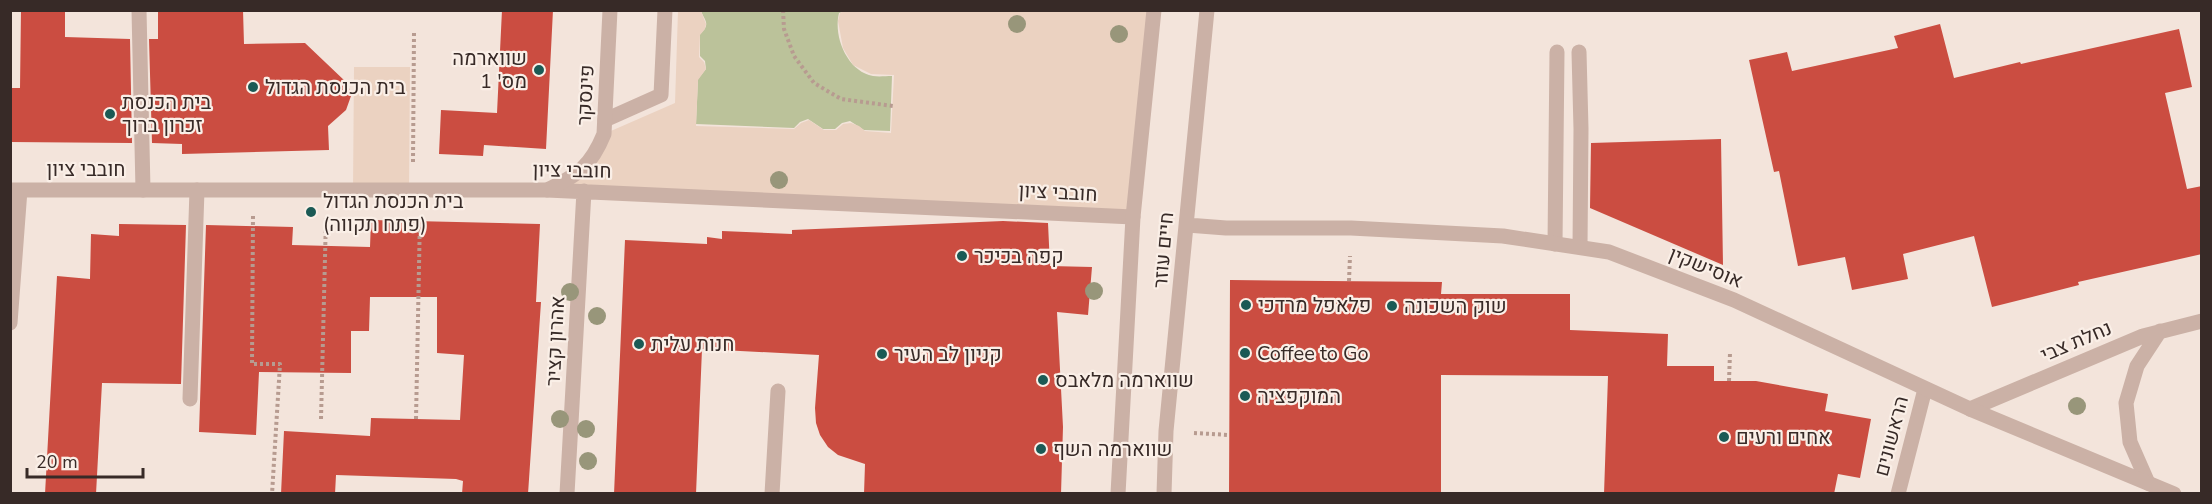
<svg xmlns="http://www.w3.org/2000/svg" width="2212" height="504" font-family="'Nunito Sans',Heebo,sans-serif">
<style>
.green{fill:#bbc29a}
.plaza{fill:#ebd2c1}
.building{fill:#cb4d41}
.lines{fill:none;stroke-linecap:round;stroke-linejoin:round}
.path{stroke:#b79b90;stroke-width:4;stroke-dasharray:3 3;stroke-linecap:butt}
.service{stroke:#cbb1a6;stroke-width:15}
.pedestrian{stroke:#cbb1a6;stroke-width:15}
.minor{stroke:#cbb1a6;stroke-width:15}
.tertiary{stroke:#cbb1a6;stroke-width:15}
.tree{fill:#98967a}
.poi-dot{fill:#1b5a55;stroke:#faefe7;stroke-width:2}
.labels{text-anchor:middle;stroke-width:4.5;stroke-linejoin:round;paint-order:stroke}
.poi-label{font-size:20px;fill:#372a27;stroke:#faefe7;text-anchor:start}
.street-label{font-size:20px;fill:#372a27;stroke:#faefe7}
</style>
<rect width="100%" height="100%" fill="#f3e4db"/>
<!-- green -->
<path class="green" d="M701 11H845L839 13C833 36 847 71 873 76 879 77 886 76 892 76L890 131 864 130 850 121 842 123 835 129H823L808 119 800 122 794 128 696 124 698 79 706 69 705 61 700 56V34C711 24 705 21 701 11Z"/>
<!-- plaza -->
<path class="plaza" d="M846 10 1154 11 1133 217 548 190 573 178 604 134 675 103 678 11H701L706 24 705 29 700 35 699 57 704 62 706 69 698 80 696 126 794 129 801 123 809 120 824 130H836L843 124 851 123 859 126 865 131 891 133 894 75 871 74 853 65 843 48 838 21 840 13Z
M354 67H410L409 190H353Z"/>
<!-- building -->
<path class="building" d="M21 10H65V37L130 39 132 143 10 142V88H20Z
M158 10H243L244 44 305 43 346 82 349 88 351 96 346 110 328 126 329 150 182 154V144L152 143 149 39H158Z
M502 10H553L546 149 484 145 483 156 439 154 441 110 497 113Z
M1940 24 1954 78 2020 62 2021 64 2179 29 2192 87 2165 93 2187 189 2202 186V254L2078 282 2079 285 1992 307 1974 236 1903 254 1908 279 1852 290 1845 257 1798 266 1779 171 1774 172 1749 60 1787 52 1792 71 1898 48 1894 36Z
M1721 139 1723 265 1590 208 1591 143Z
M371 220 540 224 536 302H541L528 494H462L463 481 456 479 336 475 335 494H281L284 431 370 436 371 418 460 420 464 355 437 353V297H370L369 331H351V373L259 372 256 435 199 432 206 225 293 227 292 245 370 247Z
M1003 221 1048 223 1050 266 1092 267 1088 315 1057 312 1063 427 1061 494H864L865 464 838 455 828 447 820 435 816 423 815 408 819 355 702 349 696 494H614L625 240 707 244V237L722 239V231L792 234V230Z
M119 224 186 225 181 384 102 383 96 494H45L57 276 90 279 91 234 119 236Z
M1230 280 1442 282 1441 294H1570V330L1668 334 1667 366H1714V381H1756L1828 394 1825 411 1871 419 1860 478 1838 474 1834 494H1604L1608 376 1441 375V494H1229Z"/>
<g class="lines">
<!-- path -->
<path class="path" d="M783 10 784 29 794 56 814 83 841 99 893 106
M413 162 414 33
M253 216 252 364H280L272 494
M1349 281 1350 256
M1729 381 1730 353
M321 419 326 217
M416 419 420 216
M1194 433 1229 435"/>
<!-- service -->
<path class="service" d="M1579 52 1581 129 1580 247
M605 120 661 95 665 10
M1555 244 1557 52
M190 399 197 190
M772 494 778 391"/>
<!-- pedestrian -->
<path class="pedestrian" d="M139 10 143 190
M547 190 1133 217
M567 494 584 191"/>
<!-- minor -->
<path class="minor" d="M10 190H547C578 175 591 166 604 134L610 10
M10 323 20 190
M1970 409 2143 336 2202 321
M2148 483 2130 442 2126 403 2137 366 2160 331
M1898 494 1925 389"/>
<!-- tertiary -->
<path class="tertiary" d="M1187 225 1226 228H1351L1503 236 1609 252 1734 300 1970 409 2174 494
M1118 494 1133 217 1154 10
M1164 494 1166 431 1207 10"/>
</g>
<!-- trees -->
<g class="tree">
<circle cx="1017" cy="24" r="9"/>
<circle cx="1119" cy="34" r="9"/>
<circle cx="779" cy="180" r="9"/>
<circle cx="1094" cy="291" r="9"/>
<circle cx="570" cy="292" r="9"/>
<circle cx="597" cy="316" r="9"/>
<circle cx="2077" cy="406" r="9"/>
<circle cx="560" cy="419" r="9"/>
<circle cx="586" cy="429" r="9"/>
<circle cx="588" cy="461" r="9"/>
</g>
<!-- markers -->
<g class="poi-dot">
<circle cx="539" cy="70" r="6"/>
<circle cx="253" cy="87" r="6"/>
<circle cx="110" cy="114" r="6"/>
<circle cx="311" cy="212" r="6"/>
<circle cx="962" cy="256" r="6"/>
<circle cx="1246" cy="305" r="6"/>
<circle cx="1392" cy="306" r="6"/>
<circle cx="639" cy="344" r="6"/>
<circle cx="1245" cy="353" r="6"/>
<circle cx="882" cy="354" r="6"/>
<circle cx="1043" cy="380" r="6"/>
<circle cx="1245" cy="396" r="6"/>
<circle cx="1724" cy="437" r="6"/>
<circle cx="1041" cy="449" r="6"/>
</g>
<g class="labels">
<!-- poi labels -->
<g class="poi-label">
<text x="527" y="65" text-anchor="end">שווארמה<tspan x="527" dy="23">מס' 1</tspan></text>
<text x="265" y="94">בית הכנסת הגדול</text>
<text x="122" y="109">בית הכנסת<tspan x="122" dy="23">זכרון ברוך</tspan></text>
<text x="323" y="208">בית הכנסת הגדול<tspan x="323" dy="23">(פתח תקווה)</tspan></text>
<text x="974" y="263">קפה בכיכר</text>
<text x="1258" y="312">פלאפל מרדכי</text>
<text x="1404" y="313">שוק השכונה</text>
<text x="651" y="351">חנות עלית</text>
<text x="1257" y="360">Coffee to Go</text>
<text x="894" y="361">קניון לב העיר</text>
<text x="1055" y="387">שווארמה מלאבס</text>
<text x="1257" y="403">המוקפציה</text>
<text x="1736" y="444">אחים ורעים</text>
<text x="1053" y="456">שווארמה השף</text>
</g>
<!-- street labels -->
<g class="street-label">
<text transform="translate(585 95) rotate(-87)" y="7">פינסקר</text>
<text x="86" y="176">חובבי ציון</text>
<text transform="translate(572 170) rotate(1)" y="7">חובבי ציון</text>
<text transform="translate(1058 192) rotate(3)" y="7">חובבי ציון</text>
<text transform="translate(1163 250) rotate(-85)" y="7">חיים עוזר</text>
<text transform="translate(1706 267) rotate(22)" y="7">אוסישקין</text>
<text transform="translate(555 341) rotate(-87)" y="7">אהרון קציר</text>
<text transform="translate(2076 341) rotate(-23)" y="7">נחלת צבי</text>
<text transform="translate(1891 436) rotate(-75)" y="7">הראשונים</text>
</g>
</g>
<!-- border -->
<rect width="2212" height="504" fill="none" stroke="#372a27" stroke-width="24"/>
<!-- scale -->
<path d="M27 468v9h116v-9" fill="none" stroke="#372a27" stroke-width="3"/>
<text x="36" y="468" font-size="18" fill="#372a27" stroke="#faefe7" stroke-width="4.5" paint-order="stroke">20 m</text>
</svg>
